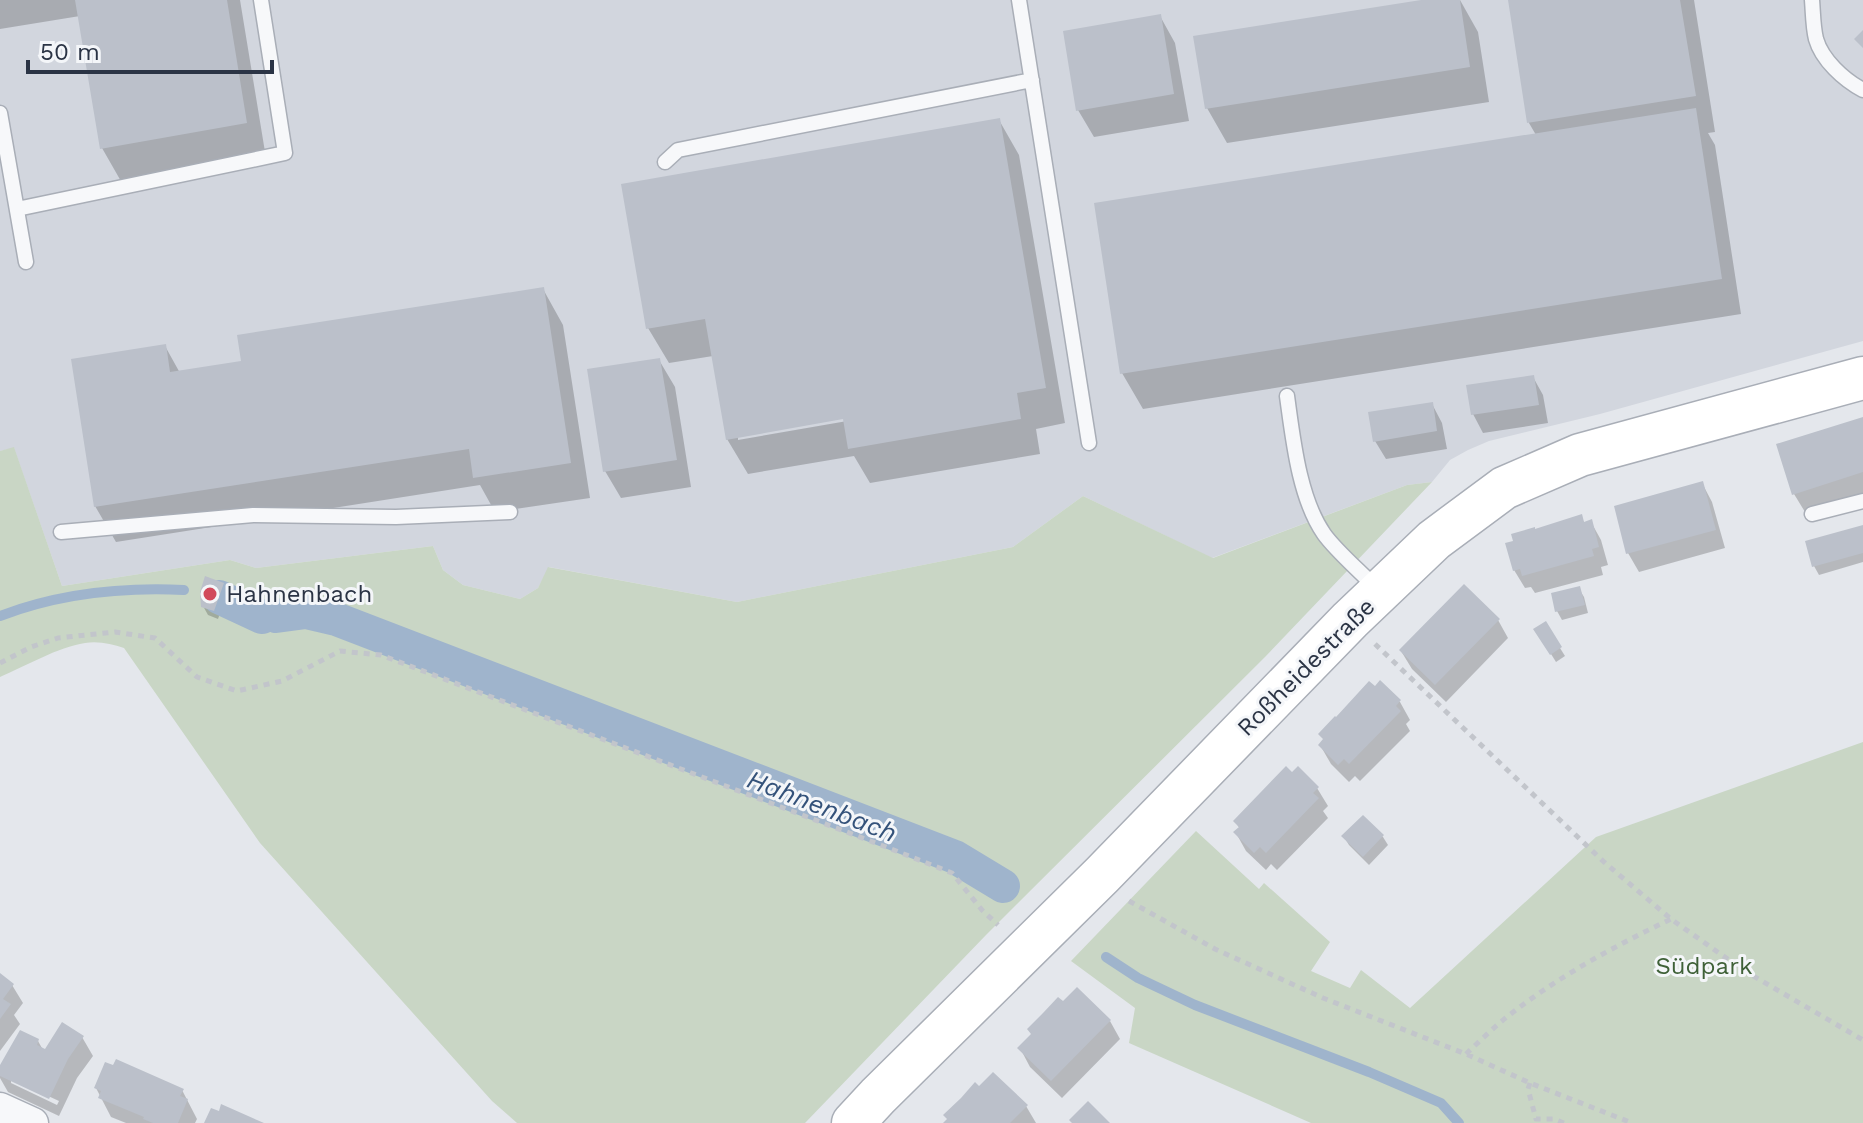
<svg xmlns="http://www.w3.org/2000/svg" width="1863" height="1123" font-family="'Work Sans',sans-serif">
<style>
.built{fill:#d2d6de}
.green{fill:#c9d6c5}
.shadow{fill:#0003;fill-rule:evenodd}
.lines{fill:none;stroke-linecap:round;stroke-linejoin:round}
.stream{stroke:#9fb4cc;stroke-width:10}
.canal{stroke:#9fb4cc;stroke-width:34}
.building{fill:#bbc0ca}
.lane-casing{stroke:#a9aeb7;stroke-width:17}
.street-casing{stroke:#a9aeb7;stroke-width:33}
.secondary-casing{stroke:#a9aeb7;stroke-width:45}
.path{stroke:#c2c5cb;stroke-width:5;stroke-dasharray:6 6;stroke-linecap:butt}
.lane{stroke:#f7f8fa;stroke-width:14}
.street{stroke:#f7f8fa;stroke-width:30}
.secondary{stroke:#fff;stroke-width:42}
.poi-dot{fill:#d1495b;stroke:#f4f6f9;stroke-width:3}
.labels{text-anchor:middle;stroke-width:6;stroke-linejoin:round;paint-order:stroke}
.poi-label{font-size:24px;fill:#2b3445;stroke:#f4f6f9;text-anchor:start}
.street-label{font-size:24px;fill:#2b3445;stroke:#f4f6f9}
.park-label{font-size:24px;fill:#3f6138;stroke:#f4f6f9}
.water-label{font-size:26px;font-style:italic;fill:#34527a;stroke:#f4f6f9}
</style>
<rect width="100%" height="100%" fill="#e4e7ec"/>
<!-- built -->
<path class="built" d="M0 0H1863V341L1600 414 1489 441 1468 450 1450 460 1432 482 1407 485 1212 558 1083 496 1013 547 737 602 549 567 538 588 520 599 463 585 443 570 433 546 256 568 230 560 62 586 14 448 0 451Z"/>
<!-- green -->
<path class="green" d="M14 447 62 586 230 560 256 568 433 546 443 570 463 585 520 599 538 588 548 567 737 602 1013 547 1083 496 1213 558 1407 485 1432 482 1265 657 986 935 805 1123H517L492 1101 260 843 124 648C112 644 99 641 85 643 58 647 26 666 0 677V451Z
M1863 742V1123H1311L1129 1043 1135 1008 1071 961 1196 831 1259 889 1264 883 1330 942 1311 971 1350 988 1361 970 1410 1008 1596 837Z"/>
<!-- shadow -->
<path class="shadow" d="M0 0H240L266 158 122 183 102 148 80 16 0 29Z
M1434 0H1460L1478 32 1489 102 1227 143 1207 108Z
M1510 0H1694L1715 132 1708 133 1715 145 1741 314 1143 409 1122 373 1536 135 1529 123Z
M1160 16 1175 43 1189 121 1094 137 1078 110Z
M999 120 1019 155 1065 423 1036 429 1040 454 870 483 854 456 748 474 727 439 713 356 669 363 648 328ZM852 416 853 420 738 440V435Z
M543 289 563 325 590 498 495 512 480 485 116 542 95 506 165 346 180 373 244 363Z
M659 360 675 387 691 487 621 498 605 471Z
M1533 377 1543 395 1548 423 1483 433 1473 414Z
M1432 404 1442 423 1447 449 1386 459 1375 441Z
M1863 419V493L1805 512 1794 494Z
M1702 483 1712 502 1725 548 1639 572 1628 553Z
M1581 517 1585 524 1591 522 1601 540 1608 565 1601 567 1603 575 1535 593 1531 587 1525 588 1514 570Z
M1863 527V562L1819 575 1814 566Z
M222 584 227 593 218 619 208 615 203 606Z
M1579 589 1584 597 1588 613 1562 620 1557 611Z
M1498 620 1508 638 1446 702 1412 669 1401 651Z
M1545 624 1565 656 1556 662 1541 638Z
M1375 689 1400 702 1410 720 1406 724 1410 731 1360 781 1355 776 1349 782 1331 764 1320 745Z
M1317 788 1328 806 1323 811 1328 818 1277 870 1271 864 1266 870 1246 851 1236 833 1240 829 1235 821Z
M1363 817 1383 837 1388 845 1369 865 1349 845 1344 837Z
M0 976 12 985 23 1003 14 1015 20 1024 0 1051Z
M1110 1021 1120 1039 1062 1098 1030 1067 1020 1048Z
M82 1037 93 1056 77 1078 59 1116 8 1092 0 1078V1069L38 1041 43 1050ZM11 1079 59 1101 57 1105 11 1083Z
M96 1088 182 1090 197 1119 195 1123H126L111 1117Z
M1026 1106 1036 1123H946Z"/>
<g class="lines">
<!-- stream -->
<path class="stream" d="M0 616C58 594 122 587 184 590
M1106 957 1138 978 1195 1005 1369 1072 1441 1103 1459 1123"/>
<!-- canal -->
<path class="canal" d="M219 597 262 617
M276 616 306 612 336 619 955 857 1003 886"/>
</g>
<!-- building -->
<path class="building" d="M75 0H227L247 123 100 149Z
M1421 0H1460L1470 67 1205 109 1193 36Z
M1508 0H1680L1696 96 1527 123Z
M1161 14 1174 94 1076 111 1063 31Z
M1863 30V48L1854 39Z
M1696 108 1722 279 1120 374 1094 203Z
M1000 118 1046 388 1017 393 1021 419 848 449 843 419 726 440 705 319 646 329 621 184Z
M544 287 571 463 473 478 469 449 94 507 71 359 166 344 170 372 241 361 237 335Z
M660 358 677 460 603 472 587 369Z
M1534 375 1539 405 1471 415 1466 385Z
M1433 402 1437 431 1373 442 1368 412Z
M1863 417V472L1792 495 1776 444Z
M1703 481 1716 530 1626 554 1614 506Z
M1582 514 1584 522 1592 519 1599 547 1592 549 1594 556 1522 576 1520 569 1513 571 1505 543 1513 541 1511 534 1535 527V529Z
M1863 525V553L1812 567 1805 541Z
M205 576 224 583 214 611 201 607 200 592Z
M1464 584 1500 619 1435 685 1399 650Z
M1580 586 1585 605 1555 612 1551 593Z
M1546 621 1562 647 1550 655 1533 629Z
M1380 680 1401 700 1396 706 1401 711 1349 764 1344 759 1338 765 1318 745 1323 739 1318 734 1335 716 1336 717 1369 681 1375 686Z
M1286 766 1292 772 1298 766 1319 787 1313 793 1319 798 1266 853 1260 847 1254 853 1233 832 1239 827 1233 821Z
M1363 815 1384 835 1363 857 1341 836Z
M0 973 14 984 3 999 11 1004 0 1019Z
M1077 987 1111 1020 1051 1081 1017 1048 1031 1034 1027 1029 1043 1013 1058 997 1063 1001Z
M62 1022 84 1036 68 1059 49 1099 0 1076V1065L20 1030 39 1039 37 1045 45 1049Z
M116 1059 184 1089 180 1096 188 1099 178 1123H153L143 1119 144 1117 98 1098 101 1091 94 1088 105 1062 113 1065Z
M993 1072 1028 1105 1010 1123H943L947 1119 943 1115 961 1098 975 1082 979 1086Z
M1088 1101 1110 1123H1072L1069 1120Z
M221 1104 257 1120 264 1123H204L211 1108 219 1111Z"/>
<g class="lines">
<defs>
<path id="lane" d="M1019 0 1089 443
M1812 0C1813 12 1813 27 1816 39 1822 60 1844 80 1863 90
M0 113 26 262
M665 162 678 150 1032 80
M17 209 285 153 261 0
M1287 396C1293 439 1299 498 1324 534 1336 551 1362 573 1377 589
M1812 514 1863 501
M61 532 253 515 396 517 510 512"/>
<path id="street" d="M0 1108 33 1123"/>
<path id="secondary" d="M853 1123 878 1096 1102 875 1350 620 1434 540 1504 488 1580 455 1863 378"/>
</defs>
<!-- lane casing -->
<use href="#lane" class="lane-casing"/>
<!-- street casing -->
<use href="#street" class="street-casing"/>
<!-- secondary casing -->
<use href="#secondary" class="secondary-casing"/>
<!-- path -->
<path class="path" d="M1375 644 1604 862 1671 919 1743 970 1863 1040
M0 663 31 647 58 638 115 632 155 638 197 677 237 691 282 681 340 651 381 655 886 847 952 873 982 910 998 925
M1129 901 1215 949 1323 998 1466 1054 1530 1083 1632 1123
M1466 1054C1481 1040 1496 1025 1512 1013 1561 975 1615 946 1671 919
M1530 1083 1528 1089 1536 1119H1554L1564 1123"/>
<!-- lane -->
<use href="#lane" class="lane"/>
<!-- street -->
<use href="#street" class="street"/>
<!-- secondary -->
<use href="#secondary" class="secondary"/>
</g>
<!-- markers -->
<circle class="poi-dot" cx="210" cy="594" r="8"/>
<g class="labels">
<!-- poi labels -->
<g class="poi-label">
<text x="226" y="602">Hahnenbach</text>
</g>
<!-- street labels -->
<g class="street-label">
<text transform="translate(1306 667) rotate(-45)" y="8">Roßheidestraße</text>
</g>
<!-- park labels -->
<g class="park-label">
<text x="1704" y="974">Südpark</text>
</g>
<!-- water labels -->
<g class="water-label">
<text transform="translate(822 806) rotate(21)" y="9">Hahnenbach</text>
</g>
</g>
<!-- scale -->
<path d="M28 60v12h244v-12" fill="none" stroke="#2b3445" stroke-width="4"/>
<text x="40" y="60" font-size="24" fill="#2b3445" stroke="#f4f6f9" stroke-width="6" paint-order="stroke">50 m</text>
</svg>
